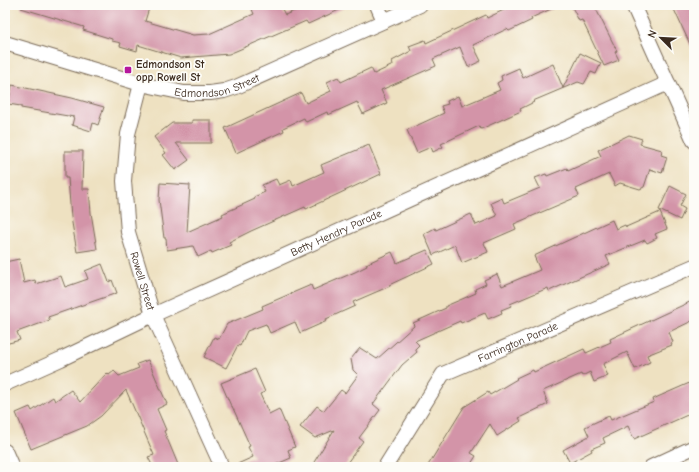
<svg xmlns="http://www.w3.org/2000/svg" width="699" height="472" font-family="'Comic Neue',sans-serif">
<style>
.building{fill:#d394a8}
.lines{fill:none;stroke-linecap:round;stroke-linejoin:round}
.minor-casing{stroke:#7a6a57;stroke-width:16}
.minor{stroke:#fff;stroke-width:14}
.poi-dot{fill:#b5179e;stroke:#fdfcf7;stroke-width:1.5}
.labels{text-anchor:middle;stroke-width:3.5;stroke-linejoin:round;paint-order:stroke}
.poi-label{font-size:11px;font-weight:bold;fill:#3b2a1e;stroke:#fdfcf7;text-anchor:start}
.street-label{font-size:11px;fill:#3b2a1e;stroke:#fdfcf7}
</style>
<rect width="100%" height="100%" fill="#fdfcf7"/>
<filter id="ink" filterUnits="userSpaceOnUse"><feTurbulence type="fractalNoise" baseFrequency=".025" numOctaves="2"/><feDisplacementMap in="SourceGraphic" scale="8" xChannelSelector="R" yChannelSelector="G"/><feConvolveMatrix kernelMatrix="1 2 1 2 8 2 1 2 1" color-interpolation-filters="sRGB"/></filter>
<filter id="wash" filterUnits="userSpaceOnUse"><feTurbulence type="fractalNoise" baseFrequency=".012" numOctaves="4" result="noise"/><feDisplacementMap in="SourceGraphic" scale="16" xChannelSelector="R" yChannelSelector="G"/><feGaussianBlur stdDeviation="0.9" result="paint"/><feColorMatrix in="noise" values="0 0 0 0 0 0 0 0 0 0 0 0 0 0 0 0 0 1.4 0 .05"/><feComposite in="paint" operator="in"/></filter>
<g filter="url(#wash)">
<rect width="100%" height="100%" fill="#eee1c1"/>
<g id="blocks">
<!-- building -->
<path class="building" d="M21 5H150L145 21 193 35 209 34 254 14 250 5H280L285 15 308 5H350L308 24 306 21 229 54 181 58 138 45 137 51 120 46 121 43 112 41V39L83 30 84 27 21 8Z
M514 5H560L531 18 532 20 509 31 507 29 473 45 481 61 468 67 460 47 433 59 436 66 381 90 387 103 363 114 357 102 328 115 327 112 306 122 304 118 283 128 284 131 236 153 225 128 301 93 306 103 331 91 327 82 338 77 341 82 371 68 374 74 393 65 392 61 411 51 409 46 425 40 426 43 486 15 487 18Z
M571 5H594L617 51 615 52 619 60 604 66 582 20 579 21Z
M672 5H694V53Z
M580 53 601 63 596 74 591 72 584 84 578 82 533 101 534 102 520 109 521 111 481 129 479 126 441 144 443 147 433 152 431 147 417 153 407 130 444 113 441 106 448 104 447 101 458 96 462 106 500 90 497 83 502 80 501 76 519 68 523 78 553 64 563 88Z
M12 85 72 98 104 107 98 125 93 123 91 131 72 125 74 117 21 108V106L8 104Z
M192 120H211V143H176L189 160 175 170 163 155 166 153 154 137 172 123H192Z
M629 135 642 139 640 144 662 150 661 155 667 157 662 173 650 169 644 187 640 189 620 183 615 186 609 174 576 189 579 196 514 224 516 229 484 243 488 252 462 263 455 245 433 255 424 234 435 228 436 230 471 214 476 225 497 216 491 203 502 198 504 203 540 188 535 178 546 174 547 176 567 168 568 171 601 156 598 150Z
M369 145 381 174 306 209 305 207 251 231 229 242 231 245 212 253 211 251 198 257 193 246 167 250 166 238H164L159 200 160 183 190 185 187 232 223 216 222 214 255 199 254 197 265 192 262 185 276 179 279 185 291 180 293 186 324 172 321 165Z
M65 151H83L82 189H89L91 213 97 249 77 252 71 217 68 178H65Z
M670 186 686 194 680 206 685 209 680 220 659 210Z
M660 212 667 229 655 234 657 238 647 243 645 240 606 256 610 264 549 291 548 288 510 304 511 306 501 310 502 313 488 319 485 313 461 323 460 321 415 341 419 345 415 349 417 352 402 365 373 404 380 410 359 438 363 441 344 467H311L334 430 315 438 300 427 317 406 324 411 341 390 345 393 358 375 353 370 351 359 360 348 377 359 414 326 413 323 446 308V306L476 293 475 289 486 284 484 280 497 274 502 286 540 270 534 256 612 220 616 229 625 225 626 227Z
M427 250 434 264 389 285 390 286 353 302 355 306 326 319 327 321 300 333 295 322 270 333 266 324 247 331 240 346 238 345 226 368 204 357 214 337 219 339 227 324 263 309 262 306 311 285 313 290 355 272 367 266 366 264 392 252 397 263Z
M19 259 24 283 35 280 36 284 61 276 65 287 88 279 85 271 102 264 109 282 112 280 117 293 48 317 50 320 17 332 20 340 5 344V262Z
M694 300V320L669 332 673 342 671 343 672 345 647 355 650 362 635 369 627 352 603 364 608 376 594 382 590 372 582 376 581 374 543 391 548 404 519 418 521 421 497 436 490 424 471 453 476 456 469 467H427L464 407 488 392 490 395 517 379 516 378 533 370 534 372 584 349 586 353 611 342 610 339Z
M148 360 167 404 157 409 166 430 164 431 179 467H153L148 457 154 455 126 390 101 416 87 426 31 449 16 413 30 407 32 411 53 397 55 401 71 390 80 402 107 373 109 375 114 371 119 376 139 368 137 364Z
M255 369 265 392 260 394 269 414 279 409 295 447 288 450 291 458 270 467H231L253 457 248 447 250 446 232 406H231L221 383Z
M694 381V412L634 439 628 426 603 438 605 443 591 449 592 451 570 463 563 450 589 436 585 427 609 416 611 420 654 402 653 399Z"/>
</g>
</g>
<g filter="url(#ink)">
<use href="#blocks" fill-opacity="0" stroke="#7a6a57" stroke-width="1"/>
<g class="lines">
<defs>
<g id="minor">
<path d="M377 5 384 21"/>
<path d="M633 5 694 141"/>
<path id="s1" d="M5 43 141 84 184 93H210L224 91 236 87 420 5"/>
<path id="s2" d="M141 84 128 134 124 181 128 232 153 315 222 467"/>
<path id="s3" d="M5 384 61 359 153 315 668 83"/>
<path d="M5 451 12 467"/>
<path id="s4" d="M385 467 443 374 694 266"/>
<path d="M651 467 694 447"/>
</g>
</defs>
<!-- minor casing -->
<use href="#minor" class="minor-casing"/>
<!-- minor -->
<use href="#minor" class="minor"/>
</g>
</g>
<!-- markers -->
<rect class="poi-dot" x="124" y="66" width="8" height="8" rx="2"/>
<g class="labels">
<!-- poi labels -->
<g class="poi-label">
<text x="136" y="68">Edmondson St<tspan x="136" dy="13">opp Rowell St</tspan></text>
</g>
<!-- street labels -->
<g class="street-label">
<text dy="4" stroke="none"><textPath href="#s1" startOffset="220">Edmondson Street</textPath></text>
<text dy="4" stroke="none"><textPath href="#s3" startOffset="364">Betty Hendry Parade</textPath></text>
<text dy="4" stroke="none"><textPath href="#s2" startOffset="201">Rowell Street</textPath></text>
<text dy="4" stroke="none"><textPath href="#s4" startOffset="191">Farrington Parade</textPath></text>
</g>
</g>
<!-- margin -->
<rect width="699" height="472" fill="none" stroke="#fdfcf7" stroke-width="20"/>
<!-- north arrow -->
<g transform="translate(661 38) rotate(294)" stroke="#fdfcf7" stroke-width="3" paint-order="stroke">
<path d="M0-3L7 15L0 10L-7 15Z" fill="#3b2a1e"/>
<text y="-6" font-size="11" font-weight="bold" text-anchor="middle" fill="#3b2a1e">N</text>
</g>
</svg>
